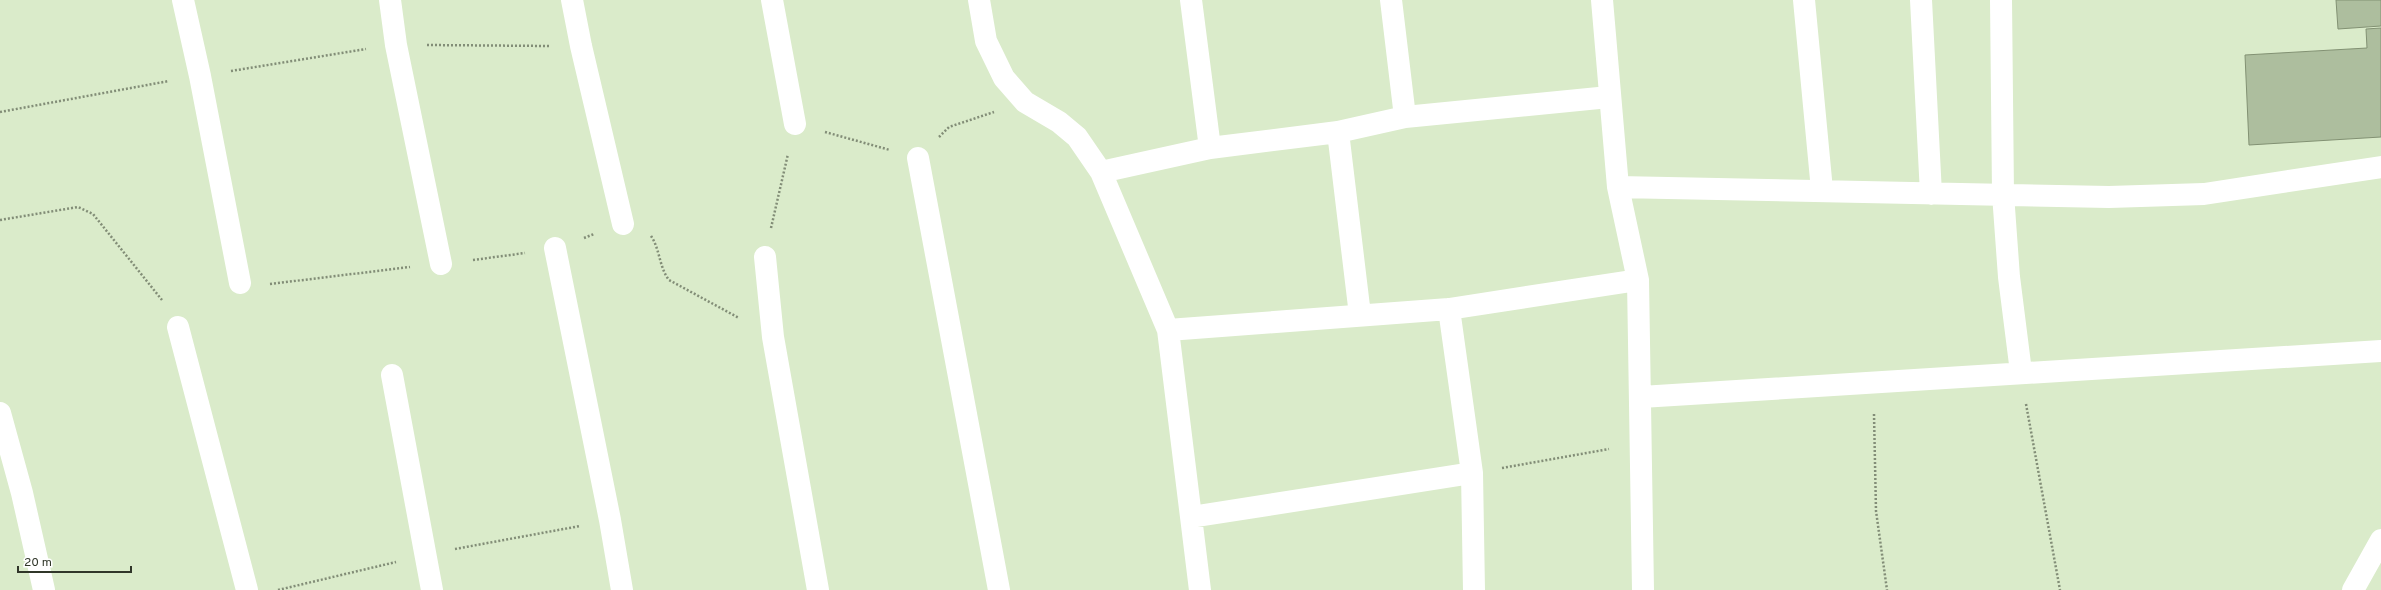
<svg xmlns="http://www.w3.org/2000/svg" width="2381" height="590" font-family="Overpass,sans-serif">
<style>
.building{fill:#adbe9e;stroke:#829173}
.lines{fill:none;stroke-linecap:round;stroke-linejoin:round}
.path{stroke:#828d77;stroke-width:2.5;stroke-dasharray:2 2;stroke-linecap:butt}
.minor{stroke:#fff;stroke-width:22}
</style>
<rect width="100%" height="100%" fill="#daebca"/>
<!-- building -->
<path class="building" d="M2336 0H2381V26L2338 29Z
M2381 28V137L2249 145 2245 55 2367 48 2366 29Z"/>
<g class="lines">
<!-- path -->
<path class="path" d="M427 45 550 46
M231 71 366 49
M0 112 169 81
M825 132 890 150
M939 137 949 127 994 112
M0 220 78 207 93 214 162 300
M771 228 788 154
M651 236C660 249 659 267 669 280L739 318
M584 238 594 234
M473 260 525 253
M270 284 410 267
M2026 404 2060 590
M1874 414 1876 511 1887 590
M1502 468 1609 449
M455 549 580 526
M278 590 396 562"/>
<!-- minor -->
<path class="minor" d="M183 0 200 76 240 283
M390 0 396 45 441 264
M572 0 581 46 623 224
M772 0 795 124
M979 0 986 41 1004 78 1025 102 1059 122 1077 137 1101 172 1168 330 1200 590
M1191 0 1210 148
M1391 0 1405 117
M1602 0 1618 187 1638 280 1643 590
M1804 0 1822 190
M1921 0 1931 194
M2001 0 2003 194 2009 277 2021 372
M1338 132 1360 315
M918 158 999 590
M1101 172 1210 148 1338 132 1405 117 1609 97
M1618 187 2109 197 2204 194 2381 167
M555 248 610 520 622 590
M765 257 773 337 818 590
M1449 309 1472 473 1474 590
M178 327 247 590
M1168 330 1449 309 1638 280
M392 375 432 590
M1641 397 2381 351
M0 413 22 493 44 590
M1191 517 1472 473
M2353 590 2381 540"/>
</g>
<!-- scale -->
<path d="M18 566v6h113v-6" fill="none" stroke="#303629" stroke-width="2"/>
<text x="24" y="566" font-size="12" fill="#303629" stroke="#ffffff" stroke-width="3" paint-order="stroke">20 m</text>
</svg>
